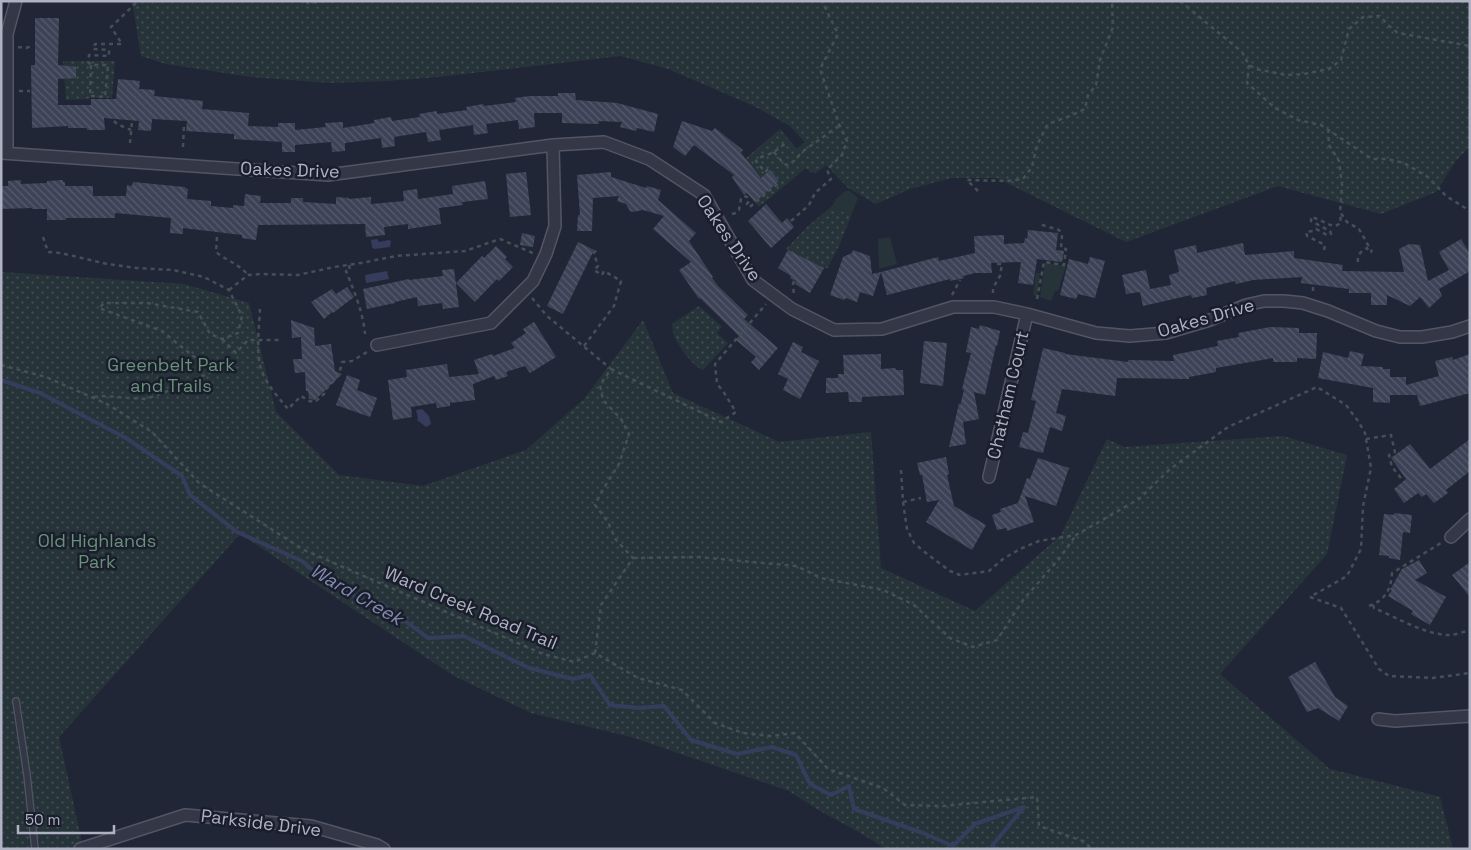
<svg xmlns="http://www.w3.org/2000/svg" width="1471" height="850" font-family="'Space Grotesk',sans-serif">
<style>
.grass{fill:#26343a}
.park{fill:url(#park-dots)}
.water{fill:#363d5c}
.lines{fill:none;stroke-linecap:round;stroke-linejoin:round}
.stream{stroke:#363d5c;stroke-width:4}
.building{fill:url(#building-back-hatch)}
.service-casing{stroke:#525564;stroke-width:8}
.minor-casing{stroke:#525564;stroke-width:14}
.path{stroke:#435056;stroke-width:2.5;stroke-dasharray:4 4;stroke-linecap:butt}
.service{stroke:#343846;stroke-width:5.5}
.minor{stroke:#343846;stroke-width:11}
.labels{text-anchor:middle;stroke-width:5;stroke-linejoin:round;paint-order:stroke}
.street-label{font-size:18px;fill:#afb2c3;stroke:#1a1d2b}
.park-label{font-size:18px;fill:#68927a;stroke:#1a1d2b}
.water-label{font-size:19px;font-style:italic;fill:#808aaf;stroke:#1a1d2b}
</style>
<defs>
<pattern id="park-dots" width="8" height="8" patternUnits="userSpaceOnUse" patternTransform="scale(1.25)"><rect width="8" height="8" fill="#26343a"/><path d="M2 2h.1M6 6h.1" fill="none" stroke="#434f55" stroke-width="1.8" stroke-linecap="round"/></pattern>
<pattern id="building-back-hatch" width="6" height="6" patternUnits="userSpaceOnUse" patternTransform="scale(1.25)"><rect width="6" height="6" fill="#3d4356"/><path d="M-1 5l2 2M0 0l6 6M5-1l2 2" fill="none" stroke="#565c6d"/></pattern>
</defs>
<rect width="100%" height="100%" fill="#212636"/>
<!-- grass -->
<path class="grass" d="M845 191H850L858 198 851 216 832 206 836 199Z
M890 237 897 264 879 269 878 239Z
M1045 263 1066 266 1058 291H1055L1051 301 1040 297Z
M1036 273H1040L1037 296 1033 295Z"/>
<!-- park -->
<path class="park" d="M132 1H1470V146L1455 162 1436 192 1381 214 1278 186 1126 242 997 178H952L910 189 876 204 848 188 826 165 815 174 813 171 811 173 806 168 759 207 753 200 767 189 769 190 779 181 771 171 761 178 745 159 780 129 797 149 805 142 790 126 754 106 668 69 621 56 438 77 387 81 330 83 251 77 166 64 141 56Z
M63 61H115L112 98 90 97 89 99 66 100Z
M832 206 851 216 839 246 827 269 786 249 808 226Z
M1 272 184 284 249 303 276 412 339 475 423 486 526 450 584 399 643 320 673 393 779 442 871 432 881 568 975 611 1061 535 1107 439 1124 447 1283 436 1347 455 1327 554 1220 674 1330 769 1440 797 1453 849H886L857 831 820 811 789 791 631 737 531 713 454 676 222 522 239 535 59 737 83 847 79 849H1Z
M699 306 722 327 717 333 728 343 703 370C693 367 679 346 674 336 673 333 673 328 672 324Z"/>
<!-- water -->
<path class="water" d="M377 239 379 242 389 240 391 241 390 247 374 249 372 247 371 240Z
M387 271 389 279 366 283 365 275Z
M422 409 429 416 431 424 426 427 417 420 418 418 416 410Z"/>
<g class="lines">
<!-- stream -->
<path class="stream" d="M1 380 40 393 126 438 182 476 190 495 237 532 302 561 322 578 361 600 381 603 428 638 464 636 529 668 573 679 590 675 610 705 639 708 664 706 691 740 737 754 772 747 796 755 810 784 831 795 849 786 854 809 923 833 953 846 975 824 1024 807 992 846 996 849"/>
</g>
<!-- building -->
<path class="building" d="M35 18H59L58 65 76 67V78L58 79V105H91V99H116L118 79 140 81 139 89 155 90 154 96 203 101 202 109 249 113 248 126 278 127V123H295V130L326 127 325 123 343 122V128L374 123V120L391 117 392 121 420 117 419 114 437 111V114L467 110 466 107 483 104 484 106 516 102 515 98 529 96H558V93H575L576 100 617 103 658 114 654 132 637 128 636 131 620 127 622 122 599 121V124L562 123V113H534L535 127 519 129 518 120 486 124 488 133 474 135 473 125 439 130 441 140 428 142 426 132 394 137 395 146 382 148 381 138 345 143V151L332 152 331 142 295 145V152H282V142L234 139V134L186 131 187 121 152 119 151 131 138 130 139 121 104 118 105 130H87V128H68V126L32 128 31 65H35Z
M682 121 712 131 715 128 743 150 741 153 761 178 770 170 779 181 755 202 747 193 744 195 732 177 734 175 694 145 685 156 673 147Z
M526 172 531 215 510 217 506 174Z
M611 172V177L646 188 647 186 661 190 658 200 696 233 689 241 713 277 712 278 718 286 748 315 744 319 778 348 759 370 751 362 756 357 736 340 739 336 700 298 699 299 679 270 691 262 653 229 664 216 643 210 633 212 630 211 626 204 617 201 619 196 593 198 592 231H577L578 215H580L577 175Z
M21 180V184L47 183V181L63 180V182H65V186H93V196H126L127 185 132 186 133 182 185 187V188L188 189 187 199 211 201V206L233 208V205L244 206 245 194 261 196 260 203H291V198H303V202L336 204V197L349 198V199L371 197V204L404 201 403 191 417 189 418 199 453 194 452 186 485 181 488 199 462 202 463 205 439 208 441 224 408 229V224L384 227 385 235 366 237 365 224 258 225 256 240 242 238V235L183 228V234L170 233 171 218 115 213V218H66V220H47V209H32V208L1 209V186H8V181Z
M766 204 782 223 787 218 794 227 771 248 748 221Z
M1028 230 1058 233 1056 250 1064 251 1062 262 1037 259 1033 285 1018 283 1021 262 991 263 992 273H975L963 276 964 278 950 281V279L887 295 881 272 938 257 939 261 975 253 974 236 1004 235V244L1024 243 1025 238 1027 239Z
M522 233 535 236 533 247 520 245Z
M1461 239 1470 254V271L1439 289 1442 296 1429 308 1420 297 1410 306 1387 295V305H1371V293H1349V289L1301 283 1302 277 1253 280 1236 284 1235 281 1206 288 1207 295 1192 298 1191 295 1143 306 1140 292 1126 294 1122 275 1146 270 1150 289 1171 285 1169 275 1179 272 1174 250 1196 245 1197 253 1243 243 1245 255 1294 251V258L1343 265 1342 271 1404 272 1399 249 1409 244 1420 245 1428 281 1449 270 1439 252Z
M578 242 594 250 563 314 547 306Z
M496 246 507 257 505 259 513 267 499 281 497 279 475 302 456 283 482 256 484 258Z
M788 250 824 268 810 293 795 284 796 281 790 278 791 276 778 268Z
M853 250 870 256 872 274 881 272 873 296 860 292 857 302 846 298 844 300 830 295 843 257 852 253Z
M1090 257 1105 261 1095 298 1078 294 1076 299 1060 295 1069 259 1088 264Z
M454 269 459 307 443 309 442 303 418 306 417 297 395 302V303L367 309 363 289 409 279V280L443 276 442 270Z
M347 287 354 297 333 313 332 312 324 319 311 302 332 289 336 294Z
M291 320 314 328 315 346 331 344 335 371 342 374 315 400 309 399 308 391H306L305 372 295 373 293 359H302L301 337 292 338Z
M534 322 556 357 530 373 525 366 506 372 508 376 496 380 494 376 473 384 475 400 450 403V406L437 408 436 403 411 407 412 417 393 420 388 380 407 377 406 370 447 364 449 377 479 374 474 360 492 354 493 356 515 348 511 343 526 333 523 329Z
M980 325 1000 331 997 346 996 345 985 395 974 392 979 419 963 422 966 444 949 447 959 403 960 406 964 390 962 389 971 353 966 352 971 327 979 329Z
M1270 327 1299 328V333H1317L1316 359 1297 358V362H1273V358L1216 368V372L1189 377V379L1117 378 1115 396 1062 389 1056 413 1066 416 1062 431 1050 427 1043 453 1019 447 1023 432 1028 433 1036 401 1031 400 1043 348 1065 353V354L1128 362V360L1174 361 1173 355 1218 346 1217 341 1239 337 1238 333Z
M924 341 947 343 943 386 920 383Z
M793 342 803 347 801 352 819 361 800 399 783 390 788 379 778 374Z
M1350 351 1364 354 1361 366 1383 367V369H1390V377H1406V385L1439 376 1435 361 1452 357 1453 360 1470 354V393L1420 406 1417 395H1390V403L1373 402V388L1318 378 1323 352 1348 358Z
M881 354V369L895 368 896 370H903L904 395 862 397V402H849L848 392 826 393V378H838V374H844L843 355Z
M347 375 360 380 357 390 377 398 370 417 336 405Z
M1470 439V471L1446 490 1448 493 1434 503 1426 494 1422 497 1418 493 1404 503 1394 489 1406 479 1391 458 1410 444 1430 469Z
M946 457 949 474 947 475 954 506 986 525 972 550 926 522 939 500 927 502 922 475H920L917 463Z
M1038 458 1069 468 1056 506 1025 496 1034 522 1007 531 1006 528 997 530 992 515 1001 512 1000 509 1018 503 1027 478 1030 479Z
M1394 513 1412 515 1410 533 1403 532 1400 560 1389 558V556L1379 555 1384 514 1394 515Z
M1419 560 1427 573 1415 580 1446 597 1430 625 1411 614 1413 611 1388 596 1392 590H1390L1402 569Z
M1470 562V597L1452 575Z
M1315 662 1335 697 1348 706 1339 721 1318 708 1307 712 1288 677Z"/>
<g class="lines">
<defs>
<path id="service" d="M16 701 27 775 35 849"/>
<path id="minor" d="M7 152V34L16 1
M1 153 328 175 553 145 604 142 649 159 704 195 753 280 792 309 834 330 882 329 953 307H994L1027 314 1096 333 1130 336 1166 333 1210 320 1246 305 1264 301H1284L1303 303 1328 311 1376 331 1400 337H1422L1452 332 1470 326
M377 345 491 323 533 281 546 254 555 226 553 145
M989 477 1027 314
M1451 537 1470 519
M1378 719 1395 721 1470 716
M80 849 185 815 311 826 377 845 384 849"/>
</defs>
<!-- service casing -->
<use href="#service" class="service-casing"/>
<!-- minor casing -->
<use href="#minor" class="minor-casing"/>
<!-- path -->
<path class="path" d="M306 1 308 3 331 1
M1180 1 1242 52 1249 65 1256 69 1286 75 1304 74 1329 69 1341 60 1349 29 1363 17 1380 16 1388 25 1398 33 1470 46
M18 47 26 48 31 46
M91 65 90 96 105 97 108 65H91L88 62 89 55 109 56V50L93 49 95 44H122L111 27 138 1
M1249 65 1247 83 1275 108 1298 120 1321 125 1372 159H1387L1404 163 1428 177 1446 196 1470 211
M19 91H30
M114 121 117 124 131 130
M1328 129 1329 145 1339 161 1342 185 1340 212 1347 222 1359 229 1372 252
M130 143 132 122
M183 147 184 124
M774 152 784 164 788 165 794 161 802 152 840 125
M768 169 765 172 756 161 759 158 774 152 786 143 785 142
M978 191 967 180 1007 181 1023 179 1032 167 1037 145 1048 124 1070 116 1085 109 1088 95 1096 85 1100 60 1113 27 1112 1
M732 214 736 213 739 210 741 199 744 196 747 197 749 201 747 204 748 207 751 206 780 182
M791 221 809 205 815 193 831 179 827 170 842 155 847 141 839 124 820 69 838 34 822 1
M43 237 48 252 61 253 107 264 137 268 173 270 204 277 229 290 242 316 238 333 222 339 210 334 198 312 147 303H104L99 308 162 331 193 356 216 370 176 388 146 399 101 396 93 397
M217 237 216 252C227 261 239 264 248 275
M1324 250 1325 245 1307 236 1306 232 1313 231 1316 229 1327 235 1331 234 1330 231 1311 221V217C1320 219 1327 225 1335 226L1341 223 1340 215
M1358 262C1357 255 1361 251 1367 248L1369 252H1372
M349 265 350 270 346 271C354 291 363 312 365 334
M794 281 793 284 794 296
M229 290 248 275 261 274 298 275 334 267 361 263 396 256 465 251 500 239 535 254
M1313 291V285
M993 293V288L1000 276 1002 264H993
M952 295 960 280
M532 298 547 316 611 369
M1037 299 1044 262 1064 265 1066 249 1061 248 1062 235 1059 230 1039 224
M260 309C259 327 256 353 261 369 266 384 278 397 288 409L301 396 309 401 315 402 324 394V391C333 382 340 376 342 362L352 361 367 352
M222 339 236 353 248 340H280
M584 346 614 306 621 281 604 271 602 275 594 270 598 266 594 253 596 250 593 248
M1 365 46 377 107 404 152 432 199 483 304 550 543 654 574 662 595 653 638 678 682 690 715 723 743 733 771 736 795 733 828 769 883 788 905 805 943 806 1037 797 1039 826 1083 841 1092 849
M1366 439 1391 435 1395 452 1389 455 1392 467 1401 478
M901 470 903 502 907 529 914 543 927 554 950 571 960 575 989 571 1003 559 1020 549 1039 541 1076 535 1139 499 1169 470 1228 427 1317 387 1346 405 1358 421 1365 433 1371 468 1363 506 1361 549 1347 576 1310 597
M903 502 921 498
M633 558 698 557 796 566 821 578 883 590 914 605 950 638 973 647 997 640 1023 600 1059 559 1076 535
M1310 597 1341 608 1379 669 1389 676 1433 678 1470 673
M1373 605 1374 608C1396 617 1427 636 1451 635 1457 634 1464 632 1470 630
M1369 606C1385 600 1391 590 1392 573L1441 543
M595 653 601 605 633 558 616 540 608 522 595 505 602 491 619 464 629 434 621 419 603 400 600 385 611 369 721 422 736 412 723 391 717 384 715 364 766 304"/>
<!-- service -->
<use href="#service" class="service"/>
<!-- minor -->
<use href="#minor" class="minor"/>
</g>
<g class="labels">
<!-- street labels -->
<g class="street-label">
<text transform="translate(290 170) rotate(2)" y="6">Oakes Drive</text>
<text transform="translate(729 238) rotate(56)" y="6">Oakes Drive</text>
<text transform="translate(1206 318) rotate(-16)" y="6">Oakes Drive</text>
<text transform="translate(1008 395) rotate(-77)" y="6">Chatham Court</text>
<text transform="translate(471 608) rotate(23)" y="6">Ward Creek Road Trail</text>
<text transform="translate(261 823) rotate(7)" y="6">Parkside Drive</text>
</g>
<!-- park labels -->
<g class="park-label">
<text x="171" y="371">Greenbelt Park<tspan x="171" dy="21">and Trails</tspan></text>
<text x="97" y="547">Old Highlands<tspan x="97" dy="21">Park</tspan></text>
</g>
<!-- water labels -->
<g class="water-label">
<text transform="translate(357 594) rotate(30)" y="7">Ward Creek</text>
</g>
</g>
<!-- border -->
<rect width="1471" height="850" fill="none" stroke="#afb2c3" stroke-width="5"/>
<!-- scale -->
<path d="M18 825v8h96v-8" fill="none" stroke="#afb2c3" stroke-width="2.5"/>
<text x="25" y="825" font-size="15" fill="#afb2c3" stroke="#1a1d2b" stroke-width="4" paint-order="stroke">50 m</text>
</svg>
